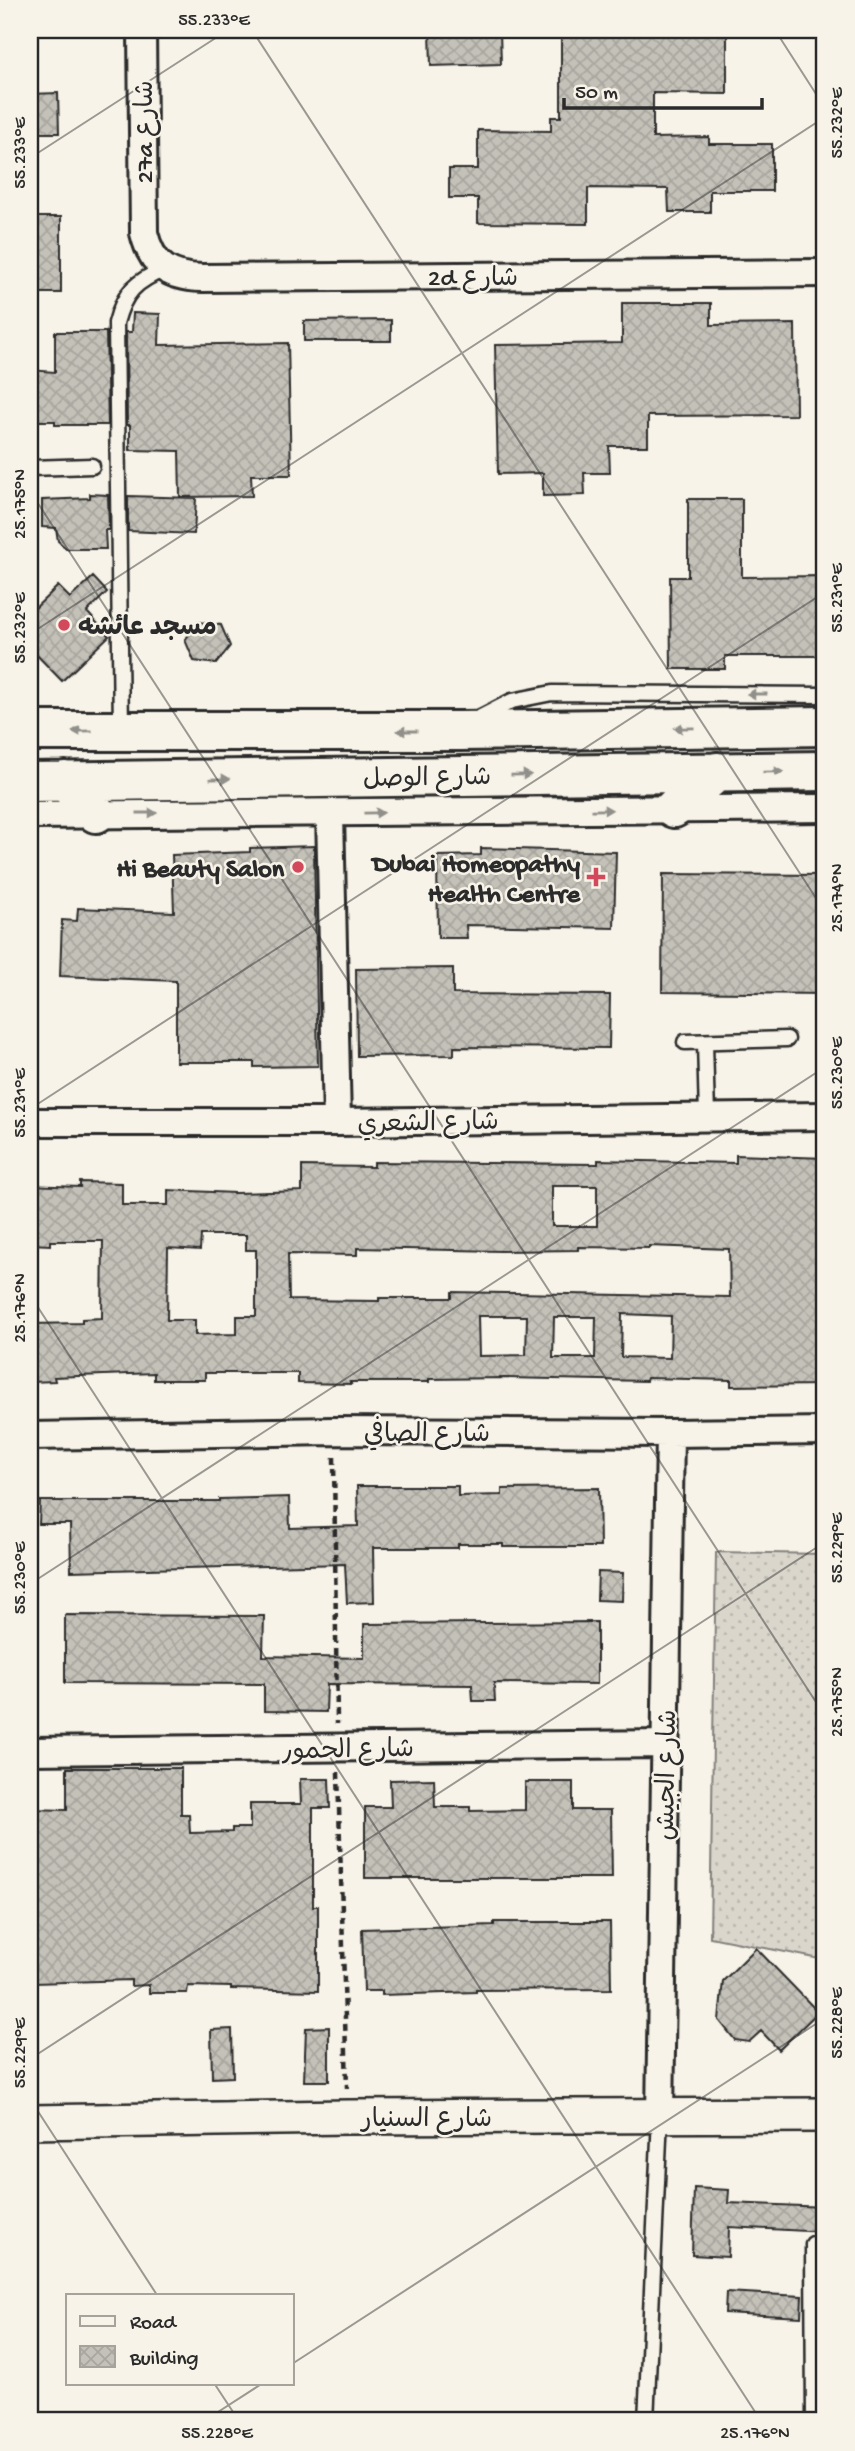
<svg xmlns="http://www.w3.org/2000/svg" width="855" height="2451" font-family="'Gochi Hand','Playpen Sans Arabic',sans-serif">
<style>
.grass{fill:url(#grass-dots);stroke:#82807c;stroke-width:2}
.building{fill:url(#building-cross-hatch);stroke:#2b2b2b;stroke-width:2;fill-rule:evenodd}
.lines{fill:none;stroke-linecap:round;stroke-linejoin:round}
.service-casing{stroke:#2b2b2b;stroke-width:19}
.minor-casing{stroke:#2b2b2b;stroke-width:32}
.tertiary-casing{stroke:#2b2b2b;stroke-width:38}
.primary-casing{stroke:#2b2b2b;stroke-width:44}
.path{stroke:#2b2b2b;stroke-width:4.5;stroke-dasharray:7 5;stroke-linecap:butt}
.service{stroke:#f7f3e8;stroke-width:14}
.minor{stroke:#f7f3e8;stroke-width:26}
.tertiary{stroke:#f7f3e8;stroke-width:33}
.primary{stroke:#f7f3e8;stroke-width:38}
.oneway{fill:#918f8a}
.ticks{fill:none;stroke:#2b2b2b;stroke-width:2;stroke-opacity:0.45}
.poi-dot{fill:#d1495b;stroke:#f7f3e8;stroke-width:2.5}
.labels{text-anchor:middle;stroke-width:5;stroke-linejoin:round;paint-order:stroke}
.street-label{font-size:26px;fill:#2b2b2b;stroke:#f7f3e8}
.poi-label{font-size:26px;font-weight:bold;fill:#2b2b2b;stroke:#f7f3e8;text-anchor:end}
.neatline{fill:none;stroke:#2b2b2b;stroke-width:2.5}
.ticks-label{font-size:18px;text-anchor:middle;fill:#2b2b2b}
</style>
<defs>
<pattern id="grass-dots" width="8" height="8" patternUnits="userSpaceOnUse" patternTransform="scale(1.75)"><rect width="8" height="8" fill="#dad6cc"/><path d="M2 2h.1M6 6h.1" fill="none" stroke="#bbb8af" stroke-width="1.8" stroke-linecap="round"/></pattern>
<pattern id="building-cross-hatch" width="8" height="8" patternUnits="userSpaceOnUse" patternTransform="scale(1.75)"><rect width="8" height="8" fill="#c4c1b9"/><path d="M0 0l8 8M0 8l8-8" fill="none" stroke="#a9a69f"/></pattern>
</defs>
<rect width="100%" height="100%" fill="#f7f3e8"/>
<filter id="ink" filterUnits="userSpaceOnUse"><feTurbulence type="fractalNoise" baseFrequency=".0143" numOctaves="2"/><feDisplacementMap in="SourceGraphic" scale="14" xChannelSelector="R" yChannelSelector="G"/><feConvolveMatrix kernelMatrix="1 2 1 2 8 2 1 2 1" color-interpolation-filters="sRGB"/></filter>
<g filter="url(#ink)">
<!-- grass -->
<path class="grass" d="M716 1552 825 1554V1960L710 1937Z"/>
<!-- building -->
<path class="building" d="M430 30H500L501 64 431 66Z
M561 30H727V94L653 93V138L709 137V144H772V191H710V212H669L668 189 588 188V224L478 223V198H449V169H478V130L551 131V117H561Z
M58 93 59 133H30V94Z
M30 217H61V293H35V269H30Z
M622 303H711V325L795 324 796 415 648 416V446H609L610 473H584L585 495 543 496V473L498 474 495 345 622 343Z
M133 313 160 314 159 345 288 343 291 475H251L252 496 180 497 179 451 130 450V425H127L126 332H132Z
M391 320V341H304V321Z
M55 332H106L108 425H55V421H30V370L55 372Z
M90 494 108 495 109 530H105L106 549H67L58 541 56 528 42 527V500L90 498Z
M128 496 196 498 194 534 128 531Z
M688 499H742V577L825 576V656H725V669H671L670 577H688Z
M93 577 107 592 87 612 109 636 62 681 30 648V613L58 586 70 598Z
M198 622 221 625 230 646 216 664 194 661 185 640Z
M314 846 318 1066 254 1067V1062H176V981L60 976 62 920 77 921 78 908 174 912 172 855 250 852V848Z
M481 848 616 852 614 928 466 925 467 938H438L437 856 481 855Z
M663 874 825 875V994L662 992Z
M453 968V994L610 995 609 1048 454 1047V1055L357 1056 356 969Z
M736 1155 825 1158V1385L731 1386V1380L647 1378 646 1381 506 1378 429 1379V1382H350L351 1384 298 1383V1373H205V1380H154V1373L54 1377 55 1381 30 1382V1324L82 1323V1319L102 1318 103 1241H50V1245L30 1244V1185L80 1187V1182L122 1183V1205H168V1190L235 1193 302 1191V1166L374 1167V1162L598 1164V1160L736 1163ZM552 1186H597V1226H552ZM201 1235H246V1250H256V1316H237V1334L195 1335V1320H167L168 1248 200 1250ZM649 1246 729 1249 730 1297 452 1292V1298H379V1301L289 1300 288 1254 357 1255V1248L501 1251 578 1250V1247L649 1248ZM622 1314 671 1316 670 1358 621 1357ZM478 1316H527L526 1355 479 1356ZM554 1317H596L595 1358H553Z
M357 1486H458V1496L502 1495V1489L599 1488 600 1547H503V1544H458V1548H373L374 1602 347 1603 345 1564 71 1571 70 1524H39L40 1501H219V1499L289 1497 290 1528 358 1526Z
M598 1572 623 1573 622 1601 597 1600Z
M65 1615 264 1616 263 1656 364 1658V1624L597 1622V1684L494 1683 495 1701H473L472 1685 327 1684 326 1712 264 1711V1684L65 1683Z
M67 1768H181V1814H189L190 1833 232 1832V1828H250V1804H301L300 1779H329L330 1808H313V1906H318V1991L231 1989V1987L188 1986 187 1993H149V1985L131 1986V1980L34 1983 33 1973H30V1809L67 1810Z
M434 1779 435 1807H470V1811L525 1810V1782H573V1810H611L612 1878H365V1807H391L390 1780Z
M494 1922H610L611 1989 476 1990V1992L382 1995V1991H364L362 1929 494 1925Z
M756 1948 818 2012 779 2050 761 2031 749 2042 735 2040 719 2020 723 1981Z
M329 2027V2081H304L306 2028Z
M232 2029 233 2077 212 2078 211 2030Z
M694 2188 729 2190 728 2203 825 2207V2232L729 2227 728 2257 692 2255Z
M726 2292 802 2296 801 2317 725 2313Z"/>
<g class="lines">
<defs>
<path id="service" d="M30 468 92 466
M475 720 512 701 552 693 825 695
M121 729 116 323C124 292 136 281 165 269
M685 1042 787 1039
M705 1042 707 1117
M813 2244 814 2421
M646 2421 660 2117"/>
<path id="minor" d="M142 30 144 233C152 266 169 277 202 278L825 273
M330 814 337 1122
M30 815 825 808
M30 1122H337L825 1116
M30 1436 334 1431 670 1433 825 1431
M30 1751 665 1744
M660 2117 670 1433"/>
<path id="tertiary" d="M30 2122 348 2117 825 2115"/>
<path id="primary" d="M30 731H460L825 726
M65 781 96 813
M30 782 825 771
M674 808 717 772"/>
</defs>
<!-- service casing -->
<use href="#service" class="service-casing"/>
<!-- minor casing -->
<use href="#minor" class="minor-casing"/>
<!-- tertiary casing -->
<use href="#tertiary" class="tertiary-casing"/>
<!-- primary casing -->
<use href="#primary" class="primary-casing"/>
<!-- path -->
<path class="path" d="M334 1457 337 1724
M338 1772 347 2088"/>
<!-- service -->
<use href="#service" class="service"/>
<!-- minor -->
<use href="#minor" class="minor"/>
<!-- tertiary -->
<use href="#tertiary" class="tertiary"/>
<!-- primary -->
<use href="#primary" class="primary"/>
</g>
<!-- one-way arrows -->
<defs><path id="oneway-solid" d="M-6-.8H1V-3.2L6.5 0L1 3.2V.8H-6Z" transform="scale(1.75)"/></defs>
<g class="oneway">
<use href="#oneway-solid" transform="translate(757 694) rotate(-180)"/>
<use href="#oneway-solid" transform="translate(684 728) rotate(179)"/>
<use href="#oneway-solid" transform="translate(82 731) rotate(179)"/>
<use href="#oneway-solid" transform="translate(407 731) rotate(-180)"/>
<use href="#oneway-solid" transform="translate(773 772) rotate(-1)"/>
<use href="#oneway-solid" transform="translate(521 775) rotate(-1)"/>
<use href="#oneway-solid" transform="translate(220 779) rotate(-1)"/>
<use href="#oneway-solid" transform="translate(602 810) rotate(-1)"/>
<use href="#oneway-solid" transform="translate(147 813)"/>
<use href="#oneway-solid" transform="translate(374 813) rotate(-1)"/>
</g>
</g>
<!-- ticks -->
<path class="ticks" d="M252 30 825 912M775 30 825 108M30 158 228 30M30 491 825 1716M30 634 825 117M30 1109 825 592M30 1295 761 2421M30 1584 825 1067M30 2059 825 1542M30 2099 157 2295M292 2364 825 2018M214 2383 239 2421M204 2421 263 2383"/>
<!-- markers -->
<g class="poi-dot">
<circle cx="64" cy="625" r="7"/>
<circle cx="298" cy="867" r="7"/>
<path d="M592.5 866.5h7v7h7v7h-7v7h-7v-7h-7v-7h7z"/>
</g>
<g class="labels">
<!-- street labels -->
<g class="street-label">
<text transform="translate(143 132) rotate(-90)" y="9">27a شارع</text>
<text x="473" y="285">2d شارع</text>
<text transform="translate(427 776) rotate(-1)" y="9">شارع الوصل</text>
<text transform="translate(428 1121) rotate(-1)" y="9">شارع الشعري</text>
<text x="427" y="1441">شارع الصافي</text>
<text transform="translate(348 1748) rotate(-1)" y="9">شارع الحمور</text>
<text transform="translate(665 1775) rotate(-89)" y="9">شارع الجيش</text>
<text x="427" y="2126">شارع السنيار</text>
</g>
<!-- poi labels -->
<g class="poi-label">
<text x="78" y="634" text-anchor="start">مسجد عائشه</text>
<text x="580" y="871">Dubai Homeopathy<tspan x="580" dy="30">Health Centre</tspan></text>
<text x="284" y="876">Hi Beauty Salon</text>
</g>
</g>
<!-- margin -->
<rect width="855" height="2451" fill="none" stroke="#f7f3e8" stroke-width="77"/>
<!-- legend -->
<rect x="66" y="2294" width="228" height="91" fill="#f7f3e8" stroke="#a5a39c" stroke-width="2"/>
<rect x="80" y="2316" width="35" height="10" fill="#f7f3e8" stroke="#a5a39c" stroke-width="2"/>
<text x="130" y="2328" font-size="21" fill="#2b2b2b">Road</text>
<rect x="80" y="2346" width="35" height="21" fill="url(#building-cross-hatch)" stroke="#a5a39c" stroke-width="2"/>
<text x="130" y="2364" font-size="21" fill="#2b2b2b">Building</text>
<!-- scale -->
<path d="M564 98v10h198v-10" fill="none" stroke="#2b2b2b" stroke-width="3.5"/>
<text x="575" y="98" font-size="21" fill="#2b2b2b" stroke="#f7f3e8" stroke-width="5" paint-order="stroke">50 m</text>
<rect x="38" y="38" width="778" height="2374" class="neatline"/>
<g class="ticks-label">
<text x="214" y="25">55.233°E</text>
<text transform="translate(836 123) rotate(-90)" y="6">55.232°E</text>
<text transform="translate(19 153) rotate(-90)" y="6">55.233°E</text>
<text transform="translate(19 504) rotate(-90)" y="6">25.175°N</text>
<text transform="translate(836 598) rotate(-90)" y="6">55.231°E</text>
<text transform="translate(19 628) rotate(-90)" y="6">55.232°E</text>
<text transform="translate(836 898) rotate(-90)" y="6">25.174°N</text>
<text transform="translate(836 1073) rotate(-90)" y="6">55.230°E</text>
<text transform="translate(19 1103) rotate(-90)" y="6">55.231°E</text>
<text transform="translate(19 1308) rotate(-90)" y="6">25.176°N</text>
<text transform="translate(836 1548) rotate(-90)" y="6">55.229°E</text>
<text transform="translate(19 1578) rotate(-90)" y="6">55.230°E</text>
<text transform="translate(836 1702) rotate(-90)" y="6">25.175°N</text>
<text transform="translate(836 2023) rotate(-90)" y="6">55.228°E</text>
<text transform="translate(19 2053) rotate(-90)" y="6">55.229°E</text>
<text x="217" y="2438">55.228°E</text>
<text x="755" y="2438">25.176°N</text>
</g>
</svg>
